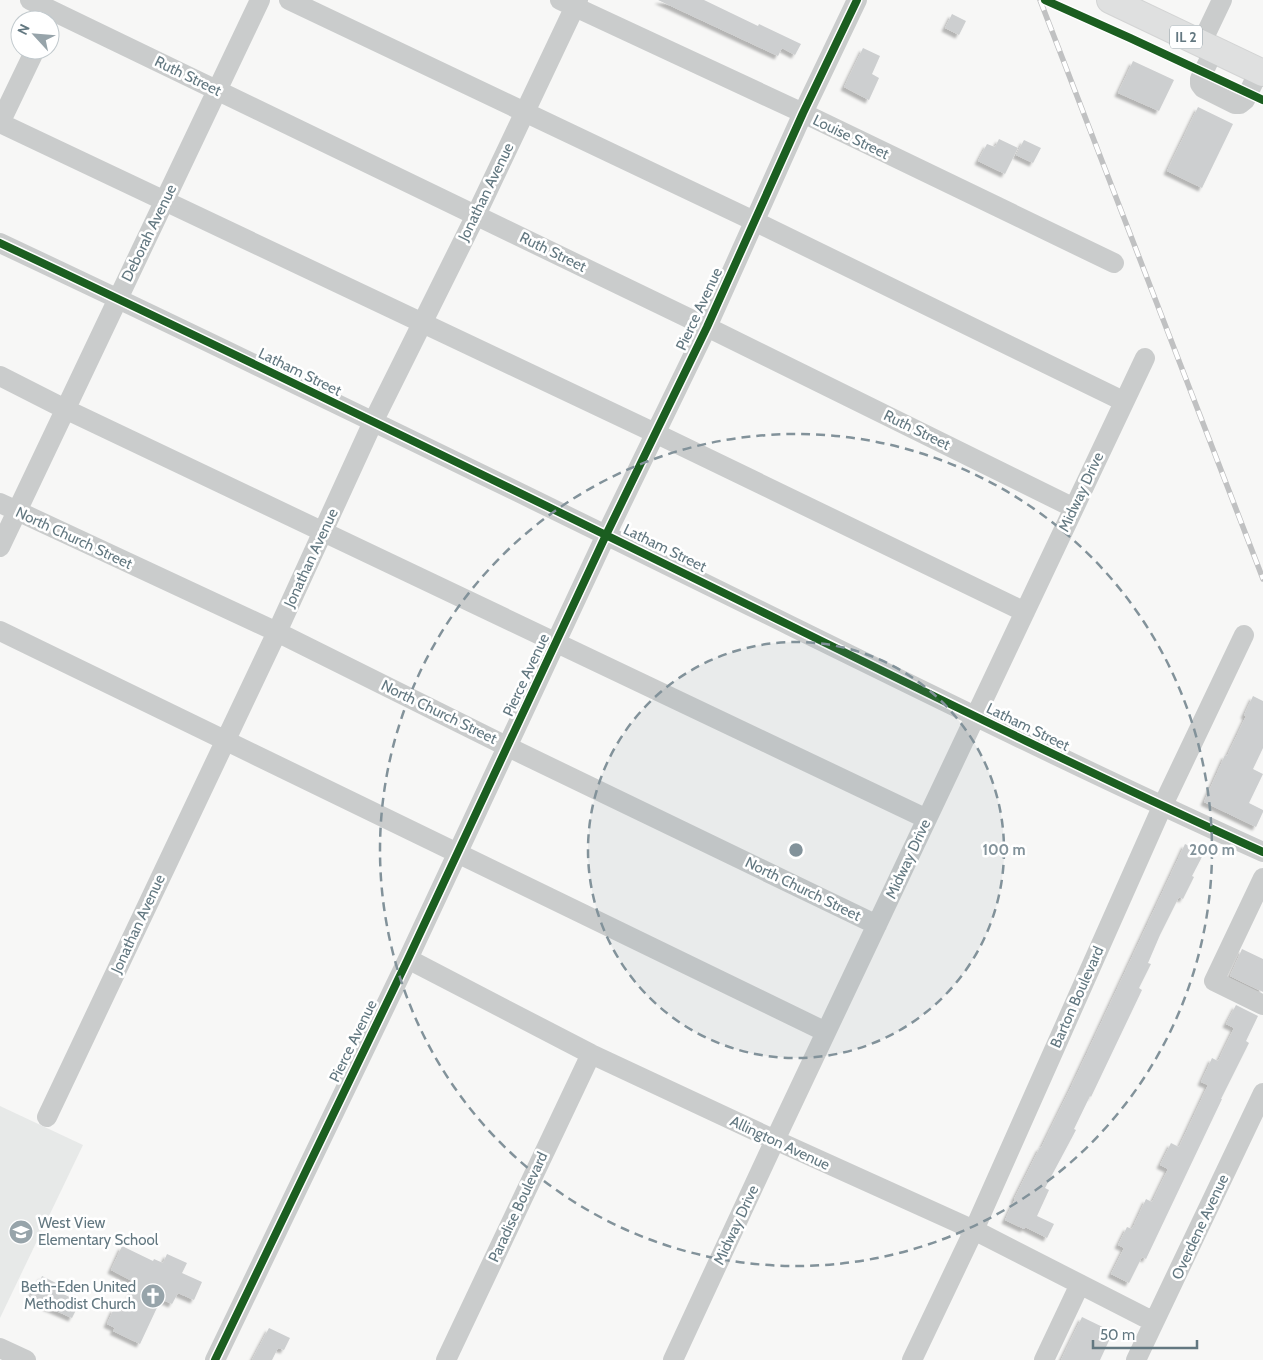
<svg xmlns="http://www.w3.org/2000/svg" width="1263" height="1360" font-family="Cabin,sans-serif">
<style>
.built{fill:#e7e9e8}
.building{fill:#cdcfd0;filter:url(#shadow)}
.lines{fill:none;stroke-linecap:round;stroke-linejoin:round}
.major-casing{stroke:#d3d4d4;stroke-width:28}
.minor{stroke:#cacccc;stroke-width:20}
.major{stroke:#dfe0e0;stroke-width:26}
.rail-casing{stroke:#c0c1c2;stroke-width:5.5}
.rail{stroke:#fff;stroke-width:4;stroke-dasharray:11;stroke-linecap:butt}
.cycleway-casing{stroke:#fff;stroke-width:11}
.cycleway{stroke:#1b5e20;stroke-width:8}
.ring{fill:none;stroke:#82929a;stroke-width:2.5;stroke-dasharray:9 6}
.labels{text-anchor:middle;stroke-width:5;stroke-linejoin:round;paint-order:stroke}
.shield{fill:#fff;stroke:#92a0a7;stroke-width:1}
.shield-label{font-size:14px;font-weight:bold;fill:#637881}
.street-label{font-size:15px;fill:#637881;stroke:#fff}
.poi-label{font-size:15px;fill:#637881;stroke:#fff;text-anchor:start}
.centre{fill:#82929a;stroke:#fff;stroke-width:2.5}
.ring-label{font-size:15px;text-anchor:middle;font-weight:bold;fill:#82929a;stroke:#fff;stroke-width:5;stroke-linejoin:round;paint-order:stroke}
</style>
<defs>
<filter id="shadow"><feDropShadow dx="-3.5" dy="3.5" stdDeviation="1" flood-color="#0004"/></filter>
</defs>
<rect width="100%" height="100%" fill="#f7f7f6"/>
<!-- built -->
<path class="built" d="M0 1106 83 1145 0 1318Z"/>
<!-- building -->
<path class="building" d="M658 0H704L758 26 759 24 801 44 795 55 782 48 778 56Z
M952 14 966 21 959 35 945 28Z
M863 48 880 56 872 74 879 78 869 100 844 87Z
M1133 61 1174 80 1159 111 1118 93Z
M1198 107 1233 124 1202 188 1167 171Z
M999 139 1018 148 1005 174 978 161 987 144 995 147Z
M1024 140 1041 148 1033 163 1016 155Z
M1253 696 1263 701V748L1253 769 1263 774 1249 803 1263 810V812L1256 827 1204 802 1225 755 1227 756 1246 716 1244 715Z
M1185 844 1204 853 1192 876 1194 877 1183 899 1179 897 1160 935 1148 963 1151 964 1139 988 1142 990 1091 1097 1090 1096 1074 1129 1076 1130 1045 1188 1049 1190 1037 1216 1054 1224 1047 1238 1025 1227 1024 1229 1005 1220 1015 1199H1014L1040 1147 1041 1148 1071 1087Z
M1242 949 1263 959V992L1230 976Z
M1236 1005 1258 1016 1246 1041 1249 1043 1221 1099H1222L1146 1259 1142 1257 1129 1283 1111 1274 1124 1248 1118 1245 1127 1227 1132 1229 1146 1199 1152 1202 1168 1169 1160 1165 1171 1143 1179 1147 1208 1085 1201 1082 1212 1058 1218 1061 1234 1028 1226 1024Z
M122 1246 153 1261 154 1259 163 1263 167 1254 187 1263 182 1273 202 1282 194 1300 178 1293 172 1304 161 1299 140 1344 113 1331 115 1328 107 1324 114 1308 122 1312 136 1283 111 1270Z
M42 1276 62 1286 59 1292 80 1302 72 1318 29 1299 36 1285 38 1286Z
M1082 1317 1113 1332 1100 1360H1061Z
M269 1328 290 1338 284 1350 278 1348 272 1360H252Z"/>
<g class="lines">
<defs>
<path id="major" d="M1110 0 1263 73"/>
</defs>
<!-- major casing -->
<use href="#major" class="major-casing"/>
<!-- minor -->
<path class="minor" d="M30 0 707 327 1074 508
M289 0 754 221 1123 401
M560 0 803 113 1114 263
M1201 44 1222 0
M1214 50 1200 79V84L1203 88 1235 104H1240L1245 100 1259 71
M0 123 655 433 1025 612
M0 123 35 50
M0 243C225 349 449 458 673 568 869 664 1064 762 1263 852
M0 376 65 409 927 819
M0 503 277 632 508 747 877 925
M0 547 260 0
M0 631 826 1032
M1263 878 1214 981 1263 1005
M408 959 591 1054 775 1140 974 1230 1154 1322
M47 1117 277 632 373 422 476 215 578 0
M0 1348 26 1360
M215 1360 408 959 606 535 707 327 803 113 857 0
M446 1360 591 1054
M673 1360 775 1140 1145 358
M912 1360 974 1230 1162 807 1244 635
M1044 1360 1080 1284
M1136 1360 1263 1093"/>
<!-- major -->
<use href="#major" class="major"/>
<defs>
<path id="rail" d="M1040 0 1263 579"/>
</defs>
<!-- rail casing -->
<use href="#rail" class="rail-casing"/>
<!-- rail -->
<use href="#rail" class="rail"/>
<defs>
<path id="cycleway" d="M1045 0 1130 38 1263 100
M0 243C225 349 449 458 673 568 869 664 1064 762 1263 852
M215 1360 408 959 606 535 707 327 803 113 857 0"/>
</defs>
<!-- cycleway casing -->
<use href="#cycleway" class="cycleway-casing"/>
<!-- cycleway -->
<use href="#cycleway" class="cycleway"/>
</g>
<!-- distance rings -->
<circle cx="796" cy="850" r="208" fill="#82929a" fill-opacity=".12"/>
<g class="ring">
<circle cx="796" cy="850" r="208"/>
<circle cx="796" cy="850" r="416"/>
</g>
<!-- icons -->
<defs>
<symbol id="school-disc" viewBox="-11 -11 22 22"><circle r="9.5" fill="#97a4aa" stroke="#fff"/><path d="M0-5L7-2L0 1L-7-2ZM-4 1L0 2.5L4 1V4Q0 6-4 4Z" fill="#fff"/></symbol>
<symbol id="church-disc" viewBox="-11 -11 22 22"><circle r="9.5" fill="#97a4aa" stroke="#fff"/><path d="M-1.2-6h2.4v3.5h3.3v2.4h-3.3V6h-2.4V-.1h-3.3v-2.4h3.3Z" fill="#fff"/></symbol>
</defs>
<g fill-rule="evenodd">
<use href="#school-disc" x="7" y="1218" width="28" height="28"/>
<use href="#church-disc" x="139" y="1282" width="28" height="28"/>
</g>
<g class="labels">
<!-- shield labels -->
<rect class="shield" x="1170" y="25.5" width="32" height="23" rx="4"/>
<g class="shield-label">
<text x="1186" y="42">IL 2</text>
</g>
<!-- street labels -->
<g class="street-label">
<text transform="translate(188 76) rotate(26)" y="5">Ruth Street</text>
<text transform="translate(851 137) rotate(26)" y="5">Louise Street</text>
<text transform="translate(486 192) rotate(-64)" y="5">Jonathan Avenue</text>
<text transform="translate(149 233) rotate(-64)" y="5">Deborah Avenue</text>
<text transform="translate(553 252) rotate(26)" y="5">Ruth Street</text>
<text transform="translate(699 309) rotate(-65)" y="5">Pierce Avenue</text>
<text transform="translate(300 372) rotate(26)" y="5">Latham Street</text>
<text transform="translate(917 430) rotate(26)" y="5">Ruth Street</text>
<text transform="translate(1081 492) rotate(-65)" y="5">Midway Drive</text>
<text transform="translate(74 538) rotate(25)" y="5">North Church Street</text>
<text transform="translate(665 548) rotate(26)" y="5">Latham Street</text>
<text transform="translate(311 558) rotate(-65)" y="5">Jonathan Avenue</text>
<text transform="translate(526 675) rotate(-65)" y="5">Pierce Avenue</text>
<text transform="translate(439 712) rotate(26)" y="5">North Church Street</text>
<text transform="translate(1028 727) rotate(26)" y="5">Latham Street</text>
<text transform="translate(908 859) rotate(-65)" y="5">Midway Drive</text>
<text transform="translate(803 889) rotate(26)" y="5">North Church Street</text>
<text transform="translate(138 924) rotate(-65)" y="5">Jonathan Avenue</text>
<text transform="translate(1077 997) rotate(-66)" y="5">Barton Boulevard</text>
<text transform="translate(353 1041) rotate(-64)" y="5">Pierce Avenue</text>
<text transform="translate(780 1143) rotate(25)" y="5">Allington Avenue</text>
<text transform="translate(518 1207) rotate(-65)" y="5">Paradise Boulevard</text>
<text transform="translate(736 1225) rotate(-65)" y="5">Midway Drive</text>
<text transform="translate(1200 1227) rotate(-65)" y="5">Overdene Avenue</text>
</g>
<!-- poi labels -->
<g class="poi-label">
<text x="38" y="1228">West View<tspan x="38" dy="17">Elementary School</tspan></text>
<text x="136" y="1292" text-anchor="end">Beth-Eden United<tspan x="136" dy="17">Methodist Church</tspan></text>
</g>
</g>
<circle cx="796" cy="850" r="8" class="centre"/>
<g class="ring-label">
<text x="1004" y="855">100 m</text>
<text x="1212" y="855">200 m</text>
</g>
<!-- north arrow -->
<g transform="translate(35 35) rotate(296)"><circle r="24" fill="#ffffff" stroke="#c1c9cd"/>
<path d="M0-4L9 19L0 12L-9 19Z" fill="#97a4aa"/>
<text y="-8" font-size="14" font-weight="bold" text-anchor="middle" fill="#637881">N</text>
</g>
<!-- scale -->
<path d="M1093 1340v8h104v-8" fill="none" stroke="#637881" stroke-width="2.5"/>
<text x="1100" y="1340" font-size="15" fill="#637881" stroke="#ffffff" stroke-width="4" paint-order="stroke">50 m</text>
</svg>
